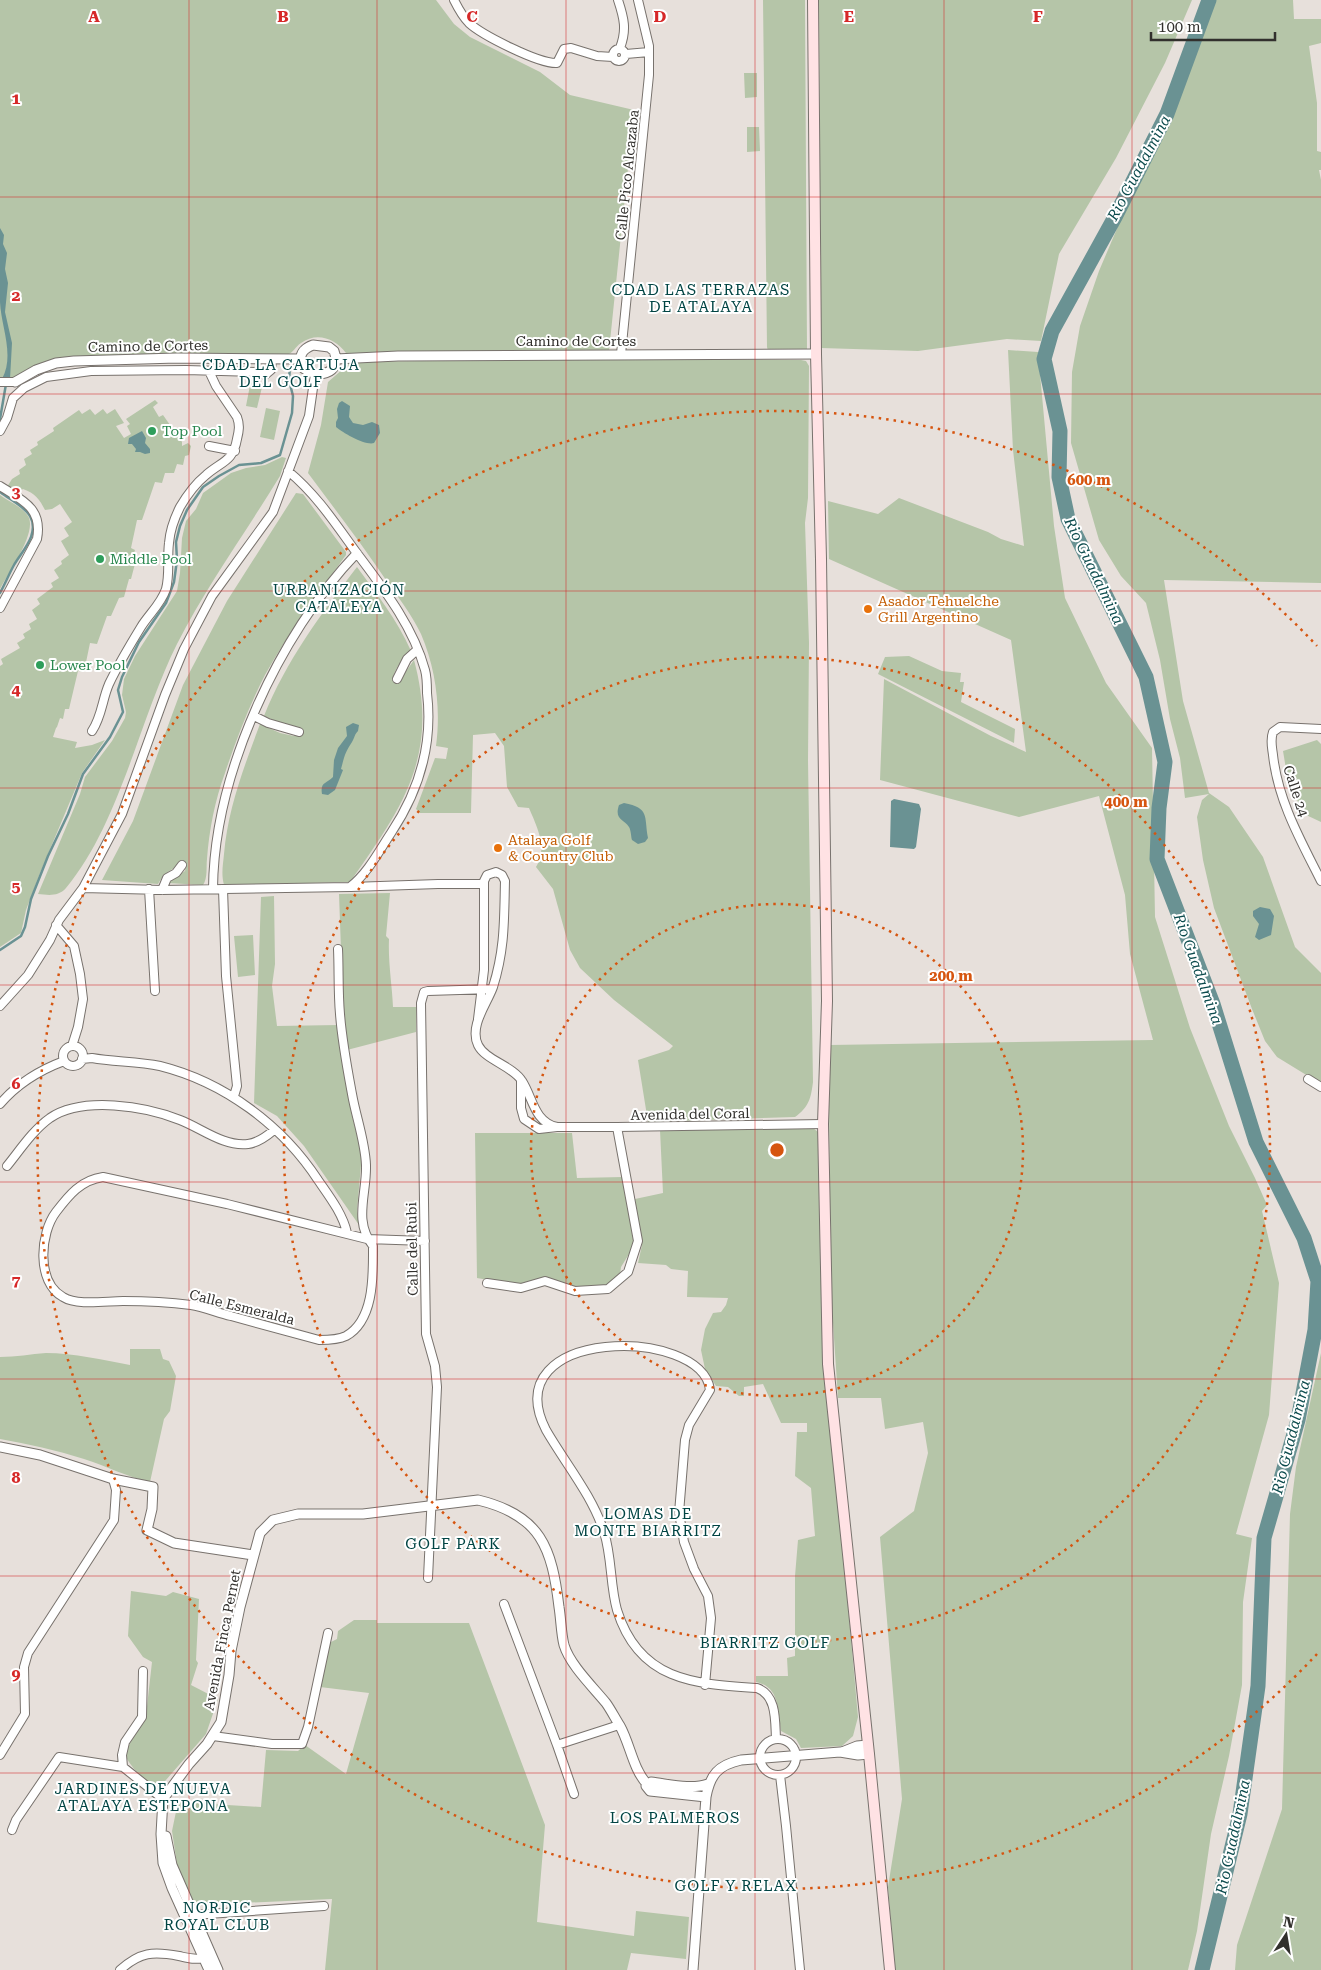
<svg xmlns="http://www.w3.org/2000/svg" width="1321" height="1970" font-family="'Roboto Serif',serif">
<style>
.green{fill:#b5c5a8}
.water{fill:#6a9293}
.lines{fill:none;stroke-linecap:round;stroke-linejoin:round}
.stream{stroke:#6a9293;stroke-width:2.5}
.river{stroke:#6a9293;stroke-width:15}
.minor-casing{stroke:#78726d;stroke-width:10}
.tertiary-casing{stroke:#78726d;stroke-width:11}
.secondary-casing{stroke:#78726d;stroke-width:12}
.minor{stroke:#fff;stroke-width:8}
.tertiary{stroke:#fff;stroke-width:9}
.secondary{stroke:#ffe2e4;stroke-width:10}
.grid{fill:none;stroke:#d62828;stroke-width:1;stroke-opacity:0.55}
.ring{fill:none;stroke:#d6550f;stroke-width:2.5;stroke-dasharray:2.5 5}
.leisure-dot{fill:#2e9e5b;stroke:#fff;stroke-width:2}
.food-dot{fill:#e8710a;stroke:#fff;stroke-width:2}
.labels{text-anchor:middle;stroke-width:4;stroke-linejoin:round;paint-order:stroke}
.street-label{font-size:14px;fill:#32302d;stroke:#fff}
.leisure-label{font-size:14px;fill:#27864d;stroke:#fff;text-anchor:start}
.food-label{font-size:14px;fill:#c56008;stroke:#fff;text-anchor:start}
.water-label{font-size:15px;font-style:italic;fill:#0c4b4d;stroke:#fff}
.neighbourhood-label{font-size:15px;letter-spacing:1px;fill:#004443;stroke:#fff}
.grid-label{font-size:16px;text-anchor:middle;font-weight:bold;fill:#d62828;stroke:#fff;stroke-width:4;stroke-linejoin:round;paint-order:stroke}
.centre{fill:#d6550f;stroke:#fff;stroke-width:2.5}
.ring-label{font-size:15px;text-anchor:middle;font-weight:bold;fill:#d6550f;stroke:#fff;stroke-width:4;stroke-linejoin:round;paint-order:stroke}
</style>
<rect width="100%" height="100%" fill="#e7e0db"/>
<!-- green -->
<path class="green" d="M0 0H436L454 24 470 37 540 72 570 95 634 110 609 351 346 353C336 339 317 331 301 343 295 347 294 352 287 355L59 359 10 379H0Z
M763 0H805L807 350 768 351 767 347Z
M819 0H1192L1165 63 1116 158 1059 254 1041 341 1007 339 918 351 821 348Z
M1215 0H1293L1294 19H1321V43L1309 46 1317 103V151L1321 152V170H1319L1321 180V583L1164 580 1183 701 1209 793 1229 807 1263 857 1295 947 1321 973V1084L1277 1057 1265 1041 1252 1009 1214 908 1203 860 1197 817 1202 800 1209 794 1185 798 1180 758 1170 719 1160 660 1146 603 1121 576 1099 540 1071 443 1072 372 1080 326 1099 271 1130 198 1175 102Z
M744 73H757V97L745 98Z
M747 127H759L760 151 747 152Z
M1008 350 1038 352 1054 526 1065 598 1106 683 1152 748 1155 917 1190 1028 1229 1126 1255 1178 1267 1205 1262 1211 1279 1283 1269 1415 1236 1534 1252 1538 1243 1602 1242 1685 1229 1756 1211 1834 1197 1931 1188 1970H895L888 1887 902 1799 880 1537 914 1511 928 1453 923 1422 885 1429 881 1398H838L831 1293 829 1106 830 1045 1153 1040 1130 954 1125 895 1099 796 1019 817 880 780 884 679 991 736 1026 752 1011 640 829 559 828 501 878 514 899 498 988 532 1001 539 1024 546 1013 450Z
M559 359 801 360 806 361 809 366 808 498 805 523 809 643 808 760 813 1082C811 1098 809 1107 795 1117L648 1122 638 1060 669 1050 673 1046 614 1000 580 968 570 950 553 889 536 867C548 848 537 827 529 808L518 807 507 787 504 746 495 733 473 735 471 813H420L416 809 435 758 446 759 448 748 436 746C441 709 436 669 421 634 412 615 398 597 386 580 361 543 334 508 308 473L321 425 328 382 351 362Z
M251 380 263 383 257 408 246 406Z
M155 400 158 403 153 407 159 417 163 415 182 442V446L188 443 191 446 189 455 185 456 183 465 177 464 174 473H165L162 483 155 482 142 520H137L131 548 135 550 132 559 136 560 131 579H129L124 597 119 598 111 616H107L97 644 90 643 84 672 78 671 69 709H65L63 719 60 718 57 727 56 728 53 737 77 742 75 748 92 745 105 740 82 773 40 873 26 910 21 933 0 947V666L3 664 1 659 20 648 17 643 25 638 23 634 31 629 29 624 37 619 32 610 40 604 37 599 53 587 51 583 59 578 54 570 62 564 61 561 69 555 61 541 69 536 64 528 72 522 60 504 52 509 45 510C40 500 35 493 23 489L17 493 7 487 12 479 20 474 19 470 26 465 24 459 32 454 30 450 38 445 37 442 54 431 53 428 79 410 82 414 90 409 95 415 103 409 107 414 115 409 124 423 116 426 124 438 131 434 127 426 130 424 126 419Z
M266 408 280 411 274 440 260 437Z
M282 457 286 458 280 476C246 532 207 585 177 644 139 720 120 823 66 888 58 897 48 895 38 894L80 794 85 777 112 741 125 718 126 712 122 695 124 679 135 656 177 591 180 573 182 538 186 521 196 509 203 493 231 473 246 468 265 465Z
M296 493 303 494 346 552V555C317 595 288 633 265 675 249 706 236 740 225 773 215 800 209 830 207 859 206 867 208 878 203 885L167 883 185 871 186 865C175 865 163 874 158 884L102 880 133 821 183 685 227 601Z
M0 495C8 501 22 507 28 516 38 532 8 573 0 589Z
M357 567C378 596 396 618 411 651 402 658 395 669 392 680H400L414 660C440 756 402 808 350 882L224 885C221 874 223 865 224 854 228 808 244 767 260 724L280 733 294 736 302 729 283 724 264 716C286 661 321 614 357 567Z
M909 656 942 671 961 673 960 682H964L961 702 1015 729 1014 743 878 674 885 657Z
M1317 740 1321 744V822L1304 814 1288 781 1283 751Z
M390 893 386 936 389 939C388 963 392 984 393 1007H416V1032L347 1050 343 1006 339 894Z
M274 896 275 964 272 986 277 1026 338 1025 352 1116 362 1154 357 1210 359 1225 304 1146 277 1116 254 1103 261 897Z
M253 935 255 975 238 977 234 936Z
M813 1128 818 1132 822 1316 858 1717 853 1736 842 1746 801 1748 796 1739 781 1731C778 1711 780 1687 756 1682V1676H788L787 1658 795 1656V1576L798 1540 815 1536 811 1488 795 1476 797 1432H807V1423H781L763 1384 744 1387V1396H739L728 1387 716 1386 705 1369 701 1350 705 1329 713 1313 721 1312 726 1305 728 1298 687 1297 688 1271 671 1269 666 1265 638 1263 642 1245 635 1199 663 1193 660 1130Z
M475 1133H572L577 1178 623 1177 634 1246 621 1267 620 1275 611 1283 599 1288 586 1289 548 1279 535 1280 515 1285 477 1278Z
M130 1349H160L163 1359 169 1361 176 1376 170 1411 164 1419 150 1482C127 1477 106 1466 84 1459 56 1450 28 1444 0 1439V1357C16 1357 31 1354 46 1353 74 1353 103 1360 130 1365Z
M1321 1353V1970H1235L1237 1945 1282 1809 1290 1514 1296 1467Z
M131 1591 166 1596 173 1592 199 1599 196 1660 198 1663 191 1685 218 1699 206 1734 159 1788C143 1780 133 1770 124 1754L146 1715 152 1662 143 1657 128 1636Z
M354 1620H377V1623H469L545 1825 537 1922 634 1936 636 1911 689 1917 686 1959 631 1953 627 1970H325L332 1899 194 1905 178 1871 172 1831 178 1802 261 1807 266 1750 298 1751 305 1745 346 1774 369 1693 320 1687 329 1643 337 1639 338 1631Z"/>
<!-- water -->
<path class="water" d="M0 228 4 235 3 244 7 253 5 269 8 283 5 312 12 343 10 379H2C15 355 1 327 0 302 0 277 0 253 0 228Z
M342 401 350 406 349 417 353 423 363 425 372 422 379 425 380 433 374 443C366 446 343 433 336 427V422L338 418 337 409 339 403Z
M142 431 146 438 145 443 150 449V453L145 454 140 452H135L136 449 132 444H128L129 438Z
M353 723 359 725 358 731C354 735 355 737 352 742 345 753 345 754 341 769L343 770 335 790 328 795 322 794C320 782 326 784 333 777L334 760 338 748 347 736 346 727Z
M894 799 919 804 921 809 916 847 914 849 890 847 891 801Z
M624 803C650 808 644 816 648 838L645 842 638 844 632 840C631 837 631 830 629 827 624 819 614 820 619 805Z
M1260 907 1270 909 1274 916 1271 935 1259 940 1255 937 1259 924 1253 916V911Z"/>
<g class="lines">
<!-- stream -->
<path class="stream" d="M0 419 6 384
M0 492C9 499 24 506 30 516 40 534 22 551 14 565 9 574 5 584 0 593
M0 950 21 936 25 927 31 899 48 856 68 814 83 774 110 737 123 712 118 690 122 677 139 642 166 603 174 582 177 560 176 542 180 526 187 510 203 487 219 476 239 465 261 463 280 455 292 413 293 396 289 380 290 367"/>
<!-- river -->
<path class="river" d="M1202 1970 1240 1814 1258 1686 1264 1538 1298 1420 1315 1330 1318 1281 1304 1238 1256 1142 1213 1004 1157 859 1159 808 1165 762 1146 677 1068 519 1059 477 1060 431 1044 359 1052 331 1115 217 1167 114 1209 0"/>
<defs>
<path id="minor" d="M454 0C458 8 462 16 469 23 482 35 539 64 557 63L564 49 571 48 597 56 613 57
M618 0C624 18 627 30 620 48
M613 55a6 6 0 1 1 12 0a6 6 0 1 1-12 0Z
M626 54 649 52
M621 354 649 75V46L638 0
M0 382H15
M0 431 7 418 13 398 24 388 46 377 91 371 186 370 257 372 265 375 271 370 272 359
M209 446 235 451
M0 486C22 500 43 508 37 539L0 608
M397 679 407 659 417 650
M254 716 268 723 299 732
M1321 729 1280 727 1273 732C1270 740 1272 747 1273 755 1278 801 1301 841 1321 881
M92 731C102 716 102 700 109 684 118 665 130 645 141 627 149 614 161 604 166 589 170 574 167 559 169 543 170 530 174 519 180 507 187 495 195 484 206 475 222 461 233 462 237 439 239 431 240 425 237 417L216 386 209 371
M351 887 438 884H484
M83 888 162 890 350 887C368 873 379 851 391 833 419 791 433 743 427 693 427 685 427 677 425 670 413 626 383 588 356 552 335 523 316 494 288 471
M149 889 155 991
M213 889C214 775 278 635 357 553
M223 889 226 976 237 1086 234 1096
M162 890 167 878 176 873 182 865
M56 925 74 946 80 974 83 999 78 1027 72 1046
M338 949C339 970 338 992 340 1014 342 1041 347 1067 352 1094 356 1117 365 1141 366 1165 367 1194 353 1221 373 1246 373 1273 375 1320 346 1336 338 1340 328 1340 319 1340 290 1332 261 1324 231 1316 218 1313 204 1307 191 1305 168 1302 146 1301 123 1301 106 1301 77 1306 63 1297 36 1282 40 1233 56 1212 69 1195 81 1180 103 1177L227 1204 367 1239 425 1241
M0 1006 28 975 50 940 59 920 83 888 122 814 165 695 184 649 212 596 273 512 309 416 315 374
M478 1019 484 970V881L487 875 496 872 502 875 505 881C504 920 505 949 493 987 487 1004 469 1026 478 1045 485 1060 513 1066 522 1081 533 1098 534 1122 557 1127
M63 1056a10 10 0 1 1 20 0a10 10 0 1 1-20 0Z
M82 1059 92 1058C114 1062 138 1061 160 1066 224 1082 282 1125 318 1180 329 1196 343 1214 347 1233
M1308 1079 1321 1087
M521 1081V1108L524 1119 539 1129 557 1127H617L823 1124
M0 1104C17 1084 40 1070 64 1061
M7 1166C20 1150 33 1130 50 1118 83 1096 145 1106 180 1120 201 1128 224 1147 248 1144 257 1143 267 1136 274 1130
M487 1283 521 1288 545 1281 575 1291 608 1289 628 1272 638 1241 617 1127
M428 1578 437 1387 435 1366 426 1334 421 1003 424 992 428 991 492 989
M504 1604 557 1745 619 1725
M143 1671 142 1717 125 1742 122 1755 123 1767 163 1799
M705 1685 711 1618 708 1596 694 1569 684 1542 679 1513 685 1440 689 1425 710 1390C703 1326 493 1326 546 1430 565 1463 592 1495 604 1532 612 1557 610 1585 617 1610 639 1681 694 1684 757 1688 777 1695 775 1721 776 1739
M213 1736 272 1744H302L308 1727 328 1633
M760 1757a18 18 0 1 1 36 0a18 18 0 1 1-36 0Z
M557 1745 574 1794
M0 1755 25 1714 24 1667 28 1653 114 1520 116 1490 113 1479
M780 1775 786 1826 800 1970
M12 1830 16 1820 59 1757 123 1767
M193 1915 324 1906
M120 1970C140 1952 153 1951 179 1956 188 1958 194 1960 203 1958"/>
<path id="tertiary" d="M313 345 329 347 334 351C343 375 315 380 301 366 299 355 302 349 313 345Z
M336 359 398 356 816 354
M15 382 36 370 56 363 74 361 177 358 300 359
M0 1447 40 1455 113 1479 153 1487 152 1509 147 1530 174 1543 253 1555
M842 1752 857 1746 868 1745
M706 1797 650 1791 646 1786 651 1782C669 1784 691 1790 708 1784
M166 1836 172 1865 218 1970
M209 1970 172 1888 163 1863 161 1834 163 1799 189 1764 207 1744 221 1722 229 1675 231 1651 240 1607 260 1533 273 1520 298 1514H363L478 1500C541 1515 552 1548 559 1607 561 1619 561 1633 564 1645 570 1665 593 1687 606 1703 611 1710 615 1718 620 1726 630 1744 633 1769 647 1784
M693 1970 706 1797C710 1775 718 1765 741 1760L840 1752 858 1755 869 1754"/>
<path id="secondary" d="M813 0 816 354 821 559 827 1001 823 1124 828 1364 869 1754 890 1970"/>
</defs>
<!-- minor casing -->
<use href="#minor" class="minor-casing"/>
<!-- tertiary casing -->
<use href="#tertiary" class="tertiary-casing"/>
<!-- secondary casing -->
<use href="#secondary" class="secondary-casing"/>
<!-- minor -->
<use href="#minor" class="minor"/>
<!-- tertiary -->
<use href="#tertiary" class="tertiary"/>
<!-- secondary -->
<use href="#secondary" class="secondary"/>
</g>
<!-- grid -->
<path class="grid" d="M189 0V1970M377 0V1970M566 0V1970M755 0V1970M944 0V1970M1132 0V1970M0 197H1321M0 394H1321M0 591H1321M0 788H1321M0 985H1321M0 1182H1321M0 1379H1321M0 1576H1321M0 1773H1321"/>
<!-- distance rings -->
<g class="ring">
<circle cx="777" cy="1150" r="246"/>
<circle cx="777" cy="1150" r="493"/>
<path d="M1317 1654A739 739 0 1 1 1317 646"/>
</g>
<!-- markers -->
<g class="leisure-dot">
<circle cx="152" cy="431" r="5"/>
<circle cx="100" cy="559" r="5"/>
<circle cx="40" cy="665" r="5"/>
</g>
<g class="food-dot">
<circle cx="868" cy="609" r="5"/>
<circle cx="498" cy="848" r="5"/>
</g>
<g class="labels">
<!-- street labels -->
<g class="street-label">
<text transform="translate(627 175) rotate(-84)" y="5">Calle Pico Alcazaba</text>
<text x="576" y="346">Camino de Cortes</text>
<text transform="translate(148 346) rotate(-1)" y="5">Camino de Cortes</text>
<text transform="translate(1296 791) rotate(72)" y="5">Calle 24</text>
<text transform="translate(690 1114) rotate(-1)" y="5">Avenida del Coral</text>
<text transform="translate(412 1249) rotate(-91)" y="5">Calle del Rubi</text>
<text transform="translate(242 1307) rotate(14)" y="5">Calle Esmeralda</text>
<text transform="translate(222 1640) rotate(-79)" y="5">Avenida Finca Pernet</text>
</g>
<!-- leisure labels -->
<g class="leisure-label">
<text x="162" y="436">Top Pool</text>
<text x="110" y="564">Middle Pool</text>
<text x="50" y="670">Lower Pool</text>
</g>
<!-- food labels -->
<g class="food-label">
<text x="878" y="606">Asador Tehuelche<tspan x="878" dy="16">Grill Argentino</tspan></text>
<text x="508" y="845">Atalaya Golf<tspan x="508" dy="16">&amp; Country Club</tspan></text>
</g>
<!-- water labels -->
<g class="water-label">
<text transform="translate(1139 168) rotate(-62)" y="5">Rio Guadalmina</text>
<text transform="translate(1094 571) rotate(64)" y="5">Rio Guadalmina</text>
<text transform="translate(1198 969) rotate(70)" y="5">Rio Guadalmina</text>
<text transform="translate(1291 1437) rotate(-76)" y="5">Rio Guadalmina</text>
<text transform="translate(1233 1837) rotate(-78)" y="5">Rio Guadalmina</text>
</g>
<!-- neighbourhood labels -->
<g class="neighbourhood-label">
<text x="701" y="295">CDAD LAS TERRAZAS<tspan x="701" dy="17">DE ATALAYA</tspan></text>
<text x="281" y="370">CDAD LA CARTUJA<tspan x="281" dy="17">DEL GOLF</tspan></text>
<text x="339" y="595">URBANIZACIÓN<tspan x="339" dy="17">CATALEYA</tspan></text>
<text x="648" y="1519">LOMAS DE<tspan x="648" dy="17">MONTE BIARRITZ</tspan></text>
<text x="453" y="1549">GOLF PARK</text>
<text x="765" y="1648">BIARRITZ GOLF</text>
<text x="143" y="1794">JARDINES DE NUEVA<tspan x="143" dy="17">ATALAYA ESTEPONA</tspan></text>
<text x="675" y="1823">LOS PALMEROS</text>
<text x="736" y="1891">GOLF Y RELAX</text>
<text x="217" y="1913">NORDIC<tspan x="217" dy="17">ROYAL CLUB</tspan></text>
</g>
</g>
<g class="grid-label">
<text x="94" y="22">A</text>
<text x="283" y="22">B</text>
<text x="472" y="22">C</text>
<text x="660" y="22">D</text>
<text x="849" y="22">E</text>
<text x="1038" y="22">F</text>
<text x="16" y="104">1</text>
<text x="16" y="301">2</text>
<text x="16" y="498">3</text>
<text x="16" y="695">4</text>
<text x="16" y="892">5</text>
<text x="16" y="1089">6</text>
<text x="16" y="1286">7</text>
<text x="16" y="1483">8</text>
<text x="16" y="1680">9</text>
</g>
<circle cx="777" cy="1150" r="8" class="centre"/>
<g class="ring-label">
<text x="1089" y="485">600 m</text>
<text x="1126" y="807">400 m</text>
<text x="951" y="981">200 m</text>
</g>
<!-- north arrow -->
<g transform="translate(1286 1935) rotate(12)" stroke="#ffffff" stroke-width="4" paint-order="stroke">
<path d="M0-4L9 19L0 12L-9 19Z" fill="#32302d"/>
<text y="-8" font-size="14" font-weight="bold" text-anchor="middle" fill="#32302d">N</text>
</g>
<!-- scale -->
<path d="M1151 32v8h124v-8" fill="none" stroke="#32302d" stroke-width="2.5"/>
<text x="1158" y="32" font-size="15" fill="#32302d" stroke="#ffffff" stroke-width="4" paint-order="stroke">100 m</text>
</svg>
